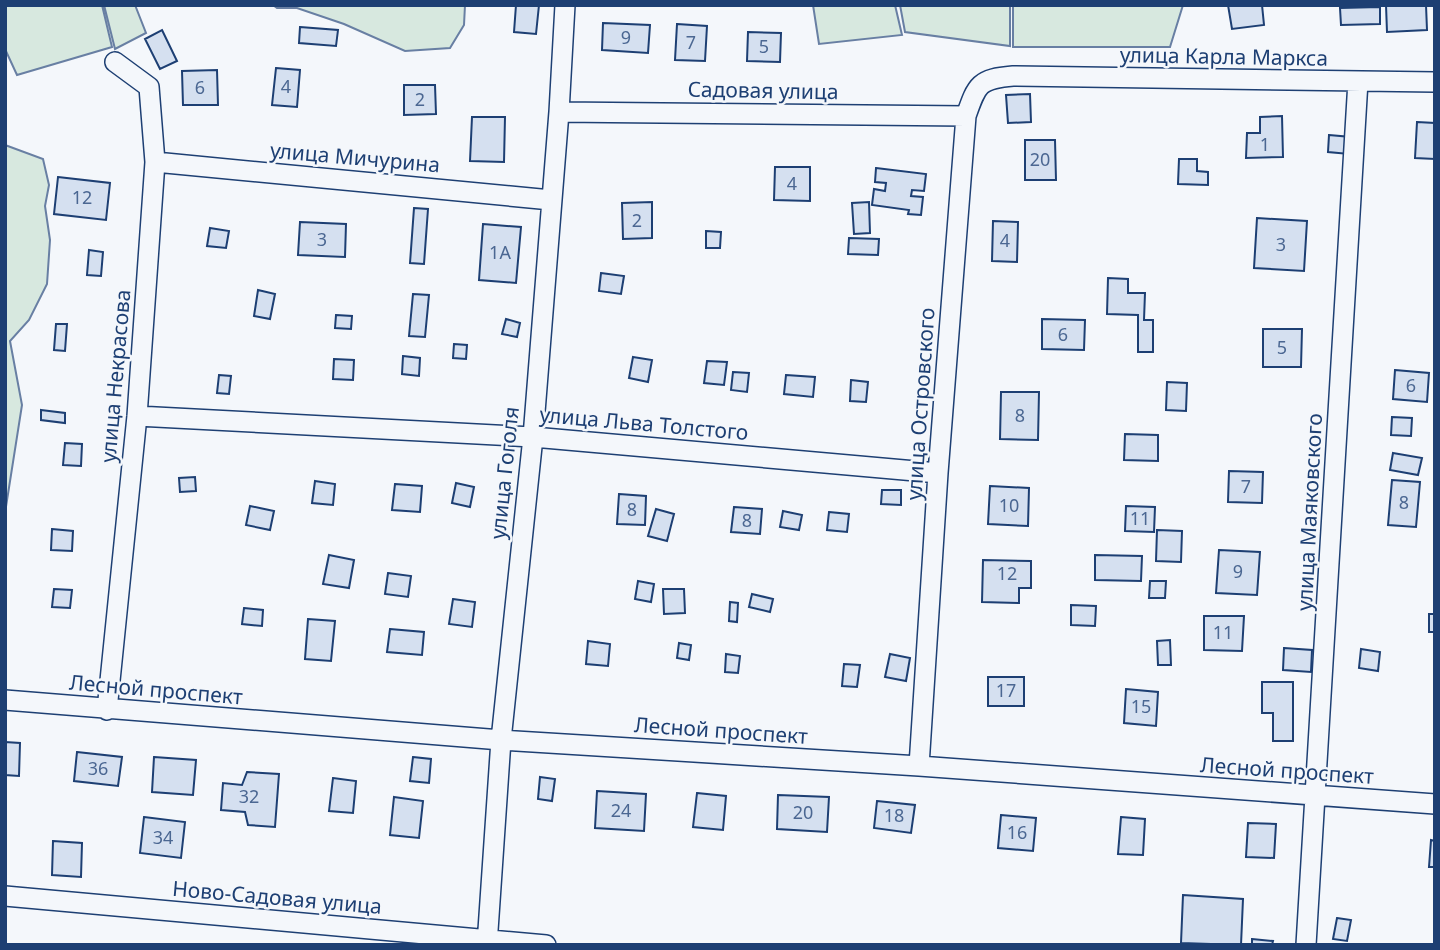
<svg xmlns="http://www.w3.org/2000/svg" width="1440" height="950" font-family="'Noto Sans',sans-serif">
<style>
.green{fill:#d7e8df;stroke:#687fa3;stroke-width:2}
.building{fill:#d5e0f0;stroke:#1d3f73;stroke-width:2}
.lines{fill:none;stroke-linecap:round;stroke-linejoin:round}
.minor-casing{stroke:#1d3f73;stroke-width:22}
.minor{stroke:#f4f7fb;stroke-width:19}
.labels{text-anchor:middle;stroke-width:5;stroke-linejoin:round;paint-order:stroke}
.number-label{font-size:18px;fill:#4b6792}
.street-label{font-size:21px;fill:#1d3f73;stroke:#f4f7fb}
</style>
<rect width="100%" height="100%" fill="#f4f7fb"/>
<!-- green -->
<path class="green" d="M5 5H102L112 47 17 75 5 49Z
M104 5H135L146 33 115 49Z
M273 5H465L464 25 450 48 405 51 344 24 297 8H277Z
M813 5H895L902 35 819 44Z
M900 5H1010V46L905 32Z
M1013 5H1183L1170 47H1013Z
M5 145 43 159 49 185 45 206 50 240 47 284 29 320 10 341 22 405 5 513Z"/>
<!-- building -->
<path class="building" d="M516 5H539L536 34 514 32Z
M1228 5H1262L1264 25 1232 29Z
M1386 5H1426L1427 30 1387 32Z
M1380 7V24L1341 25 1340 8Z
M603 23 650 25 648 53 602 50Z
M677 24 707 26 705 61 675 60Z
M300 27 338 30 336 46 299 43Z
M162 30 177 61 160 69 145 39Z
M748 32 781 33 780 62 747 61Z
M276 68 300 70 297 107 272 105Z
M217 70 218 105H183L182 71Z
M404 85H435L436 114 404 115Z
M1030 94 1031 122 1008 123 1006 95Z
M1282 116 1283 157 1246 158 1247 133H1260V117Z
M472 117H505L504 162 470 161Z
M1417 122 1435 123V159L1415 158Z
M1329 135 1351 137 1349 154 1328 152Z
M1025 140H1055L1056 180H1025Z
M1179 159H1197V171L1208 172V185L1178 184Z
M775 167H810V201L774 200Z
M876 168 926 174 924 191 912 190 911 196 923 197 921 215 908 214 909 210 872 205 874 189 885 191 886 183 875 182Z
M58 177 110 183 106 220 54 214Z
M652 202V238L623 239 622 203Z
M869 202 870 233 854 234 852 203Z
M414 208 428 209 424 264 410 263Z
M1257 218 1307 221 1304 271 1254 268Z
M993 221 1018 222 1017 262 992 261Z
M300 222 346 224 345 257 298 255Z
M483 224 521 227 516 283 479 280Z
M210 228 229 231 226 248 207 246Z
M706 231 721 232 720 248H706Z
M849 238 879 239 878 255 848 254Z
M89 250 103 252 101 276 87 275Z
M601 273 624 276 621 294 599 291Z
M1108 278 1128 279V293H1145L1144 320H1153V352H1138V315L1107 314Z
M258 290 275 294 270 319 254 316Z
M413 294 429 295 425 337 409 336Z
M336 315 352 316 351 329 335 328Z
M506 319 520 323 517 337 502 334Z
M1042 319 1085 320 1084 350 1042 349Z
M56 324H67L65 351 54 350Z
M1263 329H1302L1301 367H1263Z
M454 344 467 345 466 359 453 358Z
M403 356 420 358 419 376 402 374Z
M633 357 652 360 648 382 629 378Z
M334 359 354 360 353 380 333 379Z
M707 361 727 362 724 385 704 383Z
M1395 370 1429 373 1427 402 1393 399Z
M733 372 749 373 747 392 731 390Z
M219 375 231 376 229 394 217 393Z
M786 375 815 377 813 397 784 394Z
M851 380 868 382 866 402 850 401Z
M1167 382 1187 383 1186 411 1166 410Z
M1001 392H1039L1038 440 1000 439Z
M41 410 65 413V423L41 420Z
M1392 417 1412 418 1411 436 1391 435Z
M1125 434 1158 435V461L1124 460Z
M65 443 82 444 81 466 63 465Z
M1393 453 1422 458 1418 475 1390 470Z
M1229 471 1263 472 1262 503 1228 502Z
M195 477 196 491 180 492 179 478Z
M1392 480 1420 482 1416 527 1388 525Z
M315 481 335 484 333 505 312 503Z
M456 483 474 487 470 507 452 503Z
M395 484 422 486 420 512 392 510Z
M990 486 1029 488 1028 526 988 524Z
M882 490H901V505L881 504Z
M619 494 646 496 645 525 617 524Z
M250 506 274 511 270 530 246 525Z
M1126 506 1155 507 1154 532 1125 531Z
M734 507 762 509 760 534 731 532Z
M656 509 674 514 667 541 648 536Z
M783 511 802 515 799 530 780 527Z
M829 512 849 514 847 532 827 530Z
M52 529 73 531 72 551 51 550Z
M1157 530 1182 531 1181 562 1156 561Z
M1219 550 1260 552 1257 595 1216 593Z
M329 555 354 560 349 588 323 584Z
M1095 555 1142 556 1141 581 1095 580Z
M983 560 1031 561V588H1019V603L982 602Z
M388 573 411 576 408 597 385 594Z
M638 581 654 584 651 602 635 599Z
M1150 581H1166L1165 598H1149Z
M54 589 72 590 70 608 52 607Z
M663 589H684L685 613 664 614Z
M752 594 773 599 770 612 749 607Z
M453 599 475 602 472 627 449 624Z
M730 602 738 603 737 622 729 621Z
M1071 605 1096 606 1095 626 1071 625Z
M244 608 263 610 262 626 242 624Z
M1429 614H1435V632H1429Z
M1204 616H1244L1242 651 1204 650Z
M308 619 335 621 331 661 305 659Z
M390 629 424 632 422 655 387 652Z
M1170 640 1171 665H1158L1157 641Z
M588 641 610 644 608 666 586 664Z
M679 643 691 645 689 660 677 658Z
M1284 648 1312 650 1311 672 1283 670Z
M1361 649 1380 652 1378 671 1359 668Z
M726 654 740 656 738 673 725 672Z
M890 654 910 658 906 681 885 677Z
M844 664 860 665 857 687 842 686Z
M988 677H1024V706H988Z
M1262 682H1293V741H1273V713H1262Z
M1126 689 1158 692 1156 726 1124 723Z
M5 742 20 743 19 776 5 775Z
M77 752 122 757 118 786 74 781Z
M154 757 196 760 193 795 152 792Z
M413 757 431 759 429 783 410 781Z
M247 772 279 774 275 827 248 825 245 812 221 810 223 783 242 785Z
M540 777 555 779 552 801 538 799Z
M333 778 356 781 353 813 329 811Z
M597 791 646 794 644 831 595 828Z
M697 793 726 796 723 830 693 827Z
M778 795 829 797 827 832 777 829Z
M394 797 423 801 419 838 390 835Z
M877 801 915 805 911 833 874 828Z
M1001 815 1036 818 1033 851 998 848Z
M144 817 185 822 181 858 140 853Z
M1121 817 1145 819 1143 855 1118 854Z
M1248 823 1276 824 1274 858 1246 857Z
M1431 840 1435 841V867H1429Z
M53 841 82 843 81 877 52 875Z
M1183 895 1243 899 1241 945 1181 943Z
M1337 918 1351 920 1347 941 1333 939Z
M1252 939 1273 941 1272 945H1252Z"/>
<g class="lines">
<defs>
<path id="minor" d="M559 112 966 116
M155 162 551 200
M137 416 533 437 938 473
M5 700 501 740 919 766 1435 804
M107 710 137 416 155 162 149 87 115 62
M919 766 938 473 966 116C977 84 979 79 1013 76L1435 82
M5 896 546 945
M487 945 501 740 533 437 559 112 565 5
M1306 945 1358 81"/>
</defs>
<!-- minor casing -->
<use href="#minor" class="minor-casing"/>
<!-- minor -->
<use href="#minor" class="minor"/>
</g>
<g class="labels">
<!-- number labels -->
<g class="number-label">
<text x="626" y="44">9</text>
<text x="691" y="49">7</text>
<text x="764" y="53">5</text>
<text x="286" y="93">4</text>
<text x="200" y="94">6</text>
<text x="420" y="106">2</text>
<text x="1265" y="151">1</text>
<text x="1040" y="166">20</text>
<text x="792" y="190">4</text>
<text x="82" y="204">12</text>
<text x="637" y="227">2</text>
<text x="322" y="246">3</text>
<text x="1005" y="247">4</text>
<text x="1281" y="251">3</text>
<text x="500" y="259">1А</text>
<text x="1063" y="341">6</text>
<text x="1282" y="354">5</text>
<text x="1411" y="392">6</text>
<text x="1020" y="422">8</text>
<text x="1246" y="493">7</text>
<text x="1404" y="509">8</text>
<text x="1009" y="512">10</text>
<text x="632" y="516">8</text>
<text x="1140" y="525">11</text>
<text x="747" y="527">8</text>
<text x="1238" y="578">9</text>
<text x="1007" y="580">12</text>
<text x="1223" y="639">11</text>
<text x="1006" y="697">17</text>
<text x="1141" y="713">15</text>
<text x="98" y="775">36</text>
<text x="249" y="803">32</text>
<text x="621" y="817">24</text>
<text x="803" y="819">20</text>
<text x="894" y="822">18</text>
<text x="1017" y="839">16</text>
<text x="163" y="844">34</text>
</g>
<!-- street labels -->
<g class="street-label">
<text transform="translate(1224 57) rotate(1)" y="7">улица Карла Маркса</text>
<text transform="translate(763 91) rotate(1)" y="7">Садовая улица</text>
<text transform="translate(355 158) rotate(5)" y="7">улица Мичурина</text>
<text transform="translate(116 376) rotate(-85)" y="7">улица Некрасова</text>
<text transform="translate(921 404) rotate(-86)" y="7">улица Островского</text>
<text transform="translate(644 424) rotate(5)" y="7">улица Льва Толстого</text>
<text transform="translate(505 473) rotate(-84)" y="7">улица Гоголя</text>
<text transform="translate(1310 512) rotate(-87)" y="7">улица Маяковского</text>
<text transform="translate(156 690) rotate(5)" y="7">Лесной проспект</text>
<text transform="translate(721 731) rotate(4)" y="7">Лесной проспект</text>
<text transform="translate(1287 771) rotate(4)" y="7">Лесной проспект</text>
<text transform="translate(277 898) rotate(5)" y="7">Ново-Садовая улица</text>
</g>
</g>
<!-- border -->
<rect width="1440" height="950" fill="none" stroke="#1d3f73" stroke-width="14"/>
</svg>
